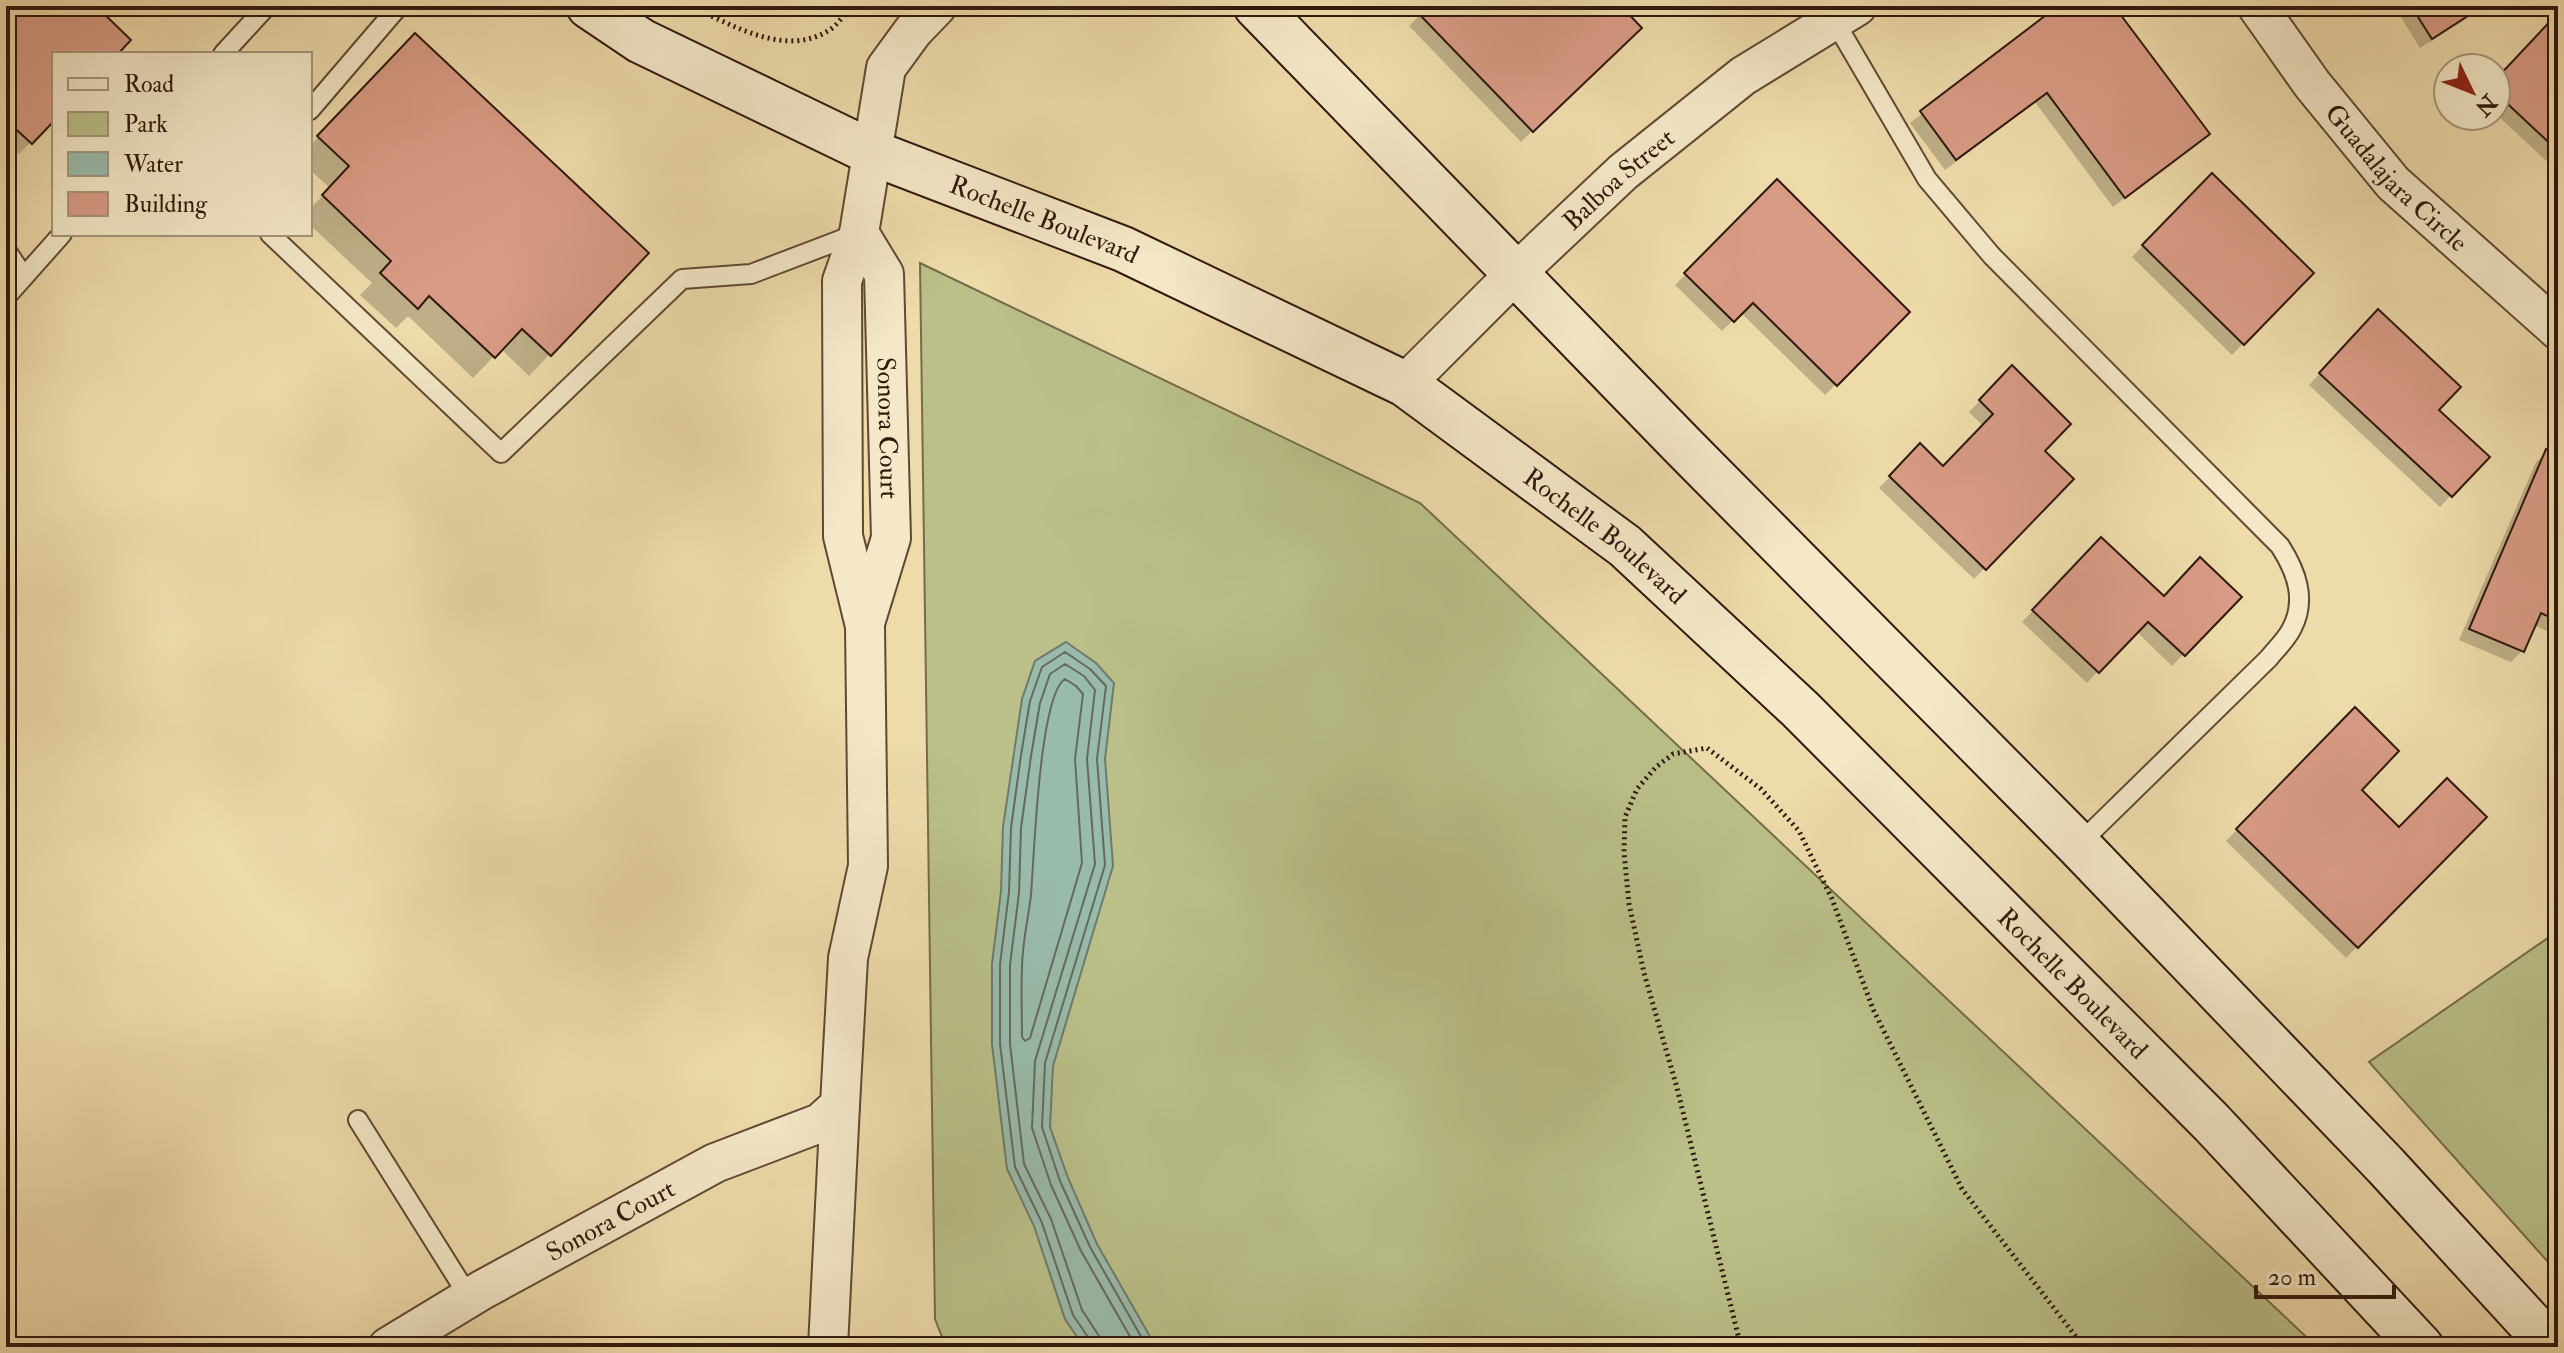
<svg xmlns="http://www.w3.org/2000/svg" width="2564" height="1353" font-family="'IM FELL Double Pica',serif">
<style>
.green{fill:#bac088;stroke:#756c4a;stroke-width:2}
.water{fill:#99bbac;stroke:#6f7a6c;stroke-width:2}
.shadow{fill:#0003}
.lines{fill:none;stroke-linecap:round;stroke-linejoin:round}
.shore{stroke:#646a5c;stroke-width:2}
.building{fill:#d89b85;stroke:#30180d;stroke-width:2}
.service-casing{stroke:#604934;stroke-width:22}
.minor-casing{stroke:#604934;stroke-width:42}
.secondary-casing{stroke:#30180d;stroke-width:48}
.path{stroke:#30180d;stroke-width:5;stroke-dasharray:2 4;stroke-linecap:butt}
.service{stroke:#f4e8c8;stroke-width:18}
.minor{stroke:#f4e8c8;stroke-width:38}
.secondary{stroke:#f4e8c8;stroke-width:44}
.labels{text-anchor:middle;stroke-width:6;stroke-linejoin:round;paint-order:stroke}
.street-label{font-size:26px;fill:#30180d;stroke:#f4e8c8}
</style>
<rect width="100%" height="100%" fill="#eedbaa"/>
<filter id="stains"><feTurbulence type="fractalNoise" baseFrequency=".0025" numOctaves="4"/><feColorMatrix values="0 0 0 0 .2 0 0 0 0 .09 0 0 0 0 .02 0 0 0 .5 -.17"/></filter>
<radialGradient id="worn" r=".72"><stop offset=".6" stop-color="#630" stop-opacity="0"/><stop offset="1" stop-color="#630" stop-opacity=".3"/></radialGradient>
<!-- green -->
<path class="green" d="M920 263 1420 503 2317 1347H946L935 1319Z
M2558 931V1273L2369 1062Z"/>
<!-- water -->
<path class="water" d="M1066 642 1096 663 1114 683 1105 759 1113 866 1053 1066 1050 1127 1068 1178 1097 1244 1156 1347H1084L1065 1319 1034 1226 1007 1169 992 1044V964L1001 891 1003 827 1022 699 1035 661Z"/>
<!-- shadow -->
<path class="shadow" d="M14 6H93L115 54H54V118L19 154 6 141V15Z
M1429 6H1618L1639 28 1521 142 1409 26Z
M1653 6H1669L1659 14Z
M2062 6H2111L2207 134 2113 207 2035 102 1945 170 1910 123Z
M2394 6H2476L2477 8 2466 19 2420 48Z
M2558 19V172L2496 114V81Z
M394 56 646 253 529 376 501 349 473 378 408 316 396 328 360 295 372 283 310 225V209L330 188 310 170V146Z
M2212 176 2311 273 2232 355 2132 257Z
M1777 182 1908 312 1825 395 1741 313 1722 331 1675 285Z
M2367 323 2436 410 2487 457 2440 507 2309 385Z
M2012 368 2042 451 2071 479 1974 579 1879 488 1920 446 1943 468 1984 427 1969 412Z
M2547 452 2558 456V636L2533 625 2522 651 2511 662 2459 640 2536 462Z
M2101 540 2163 599 2239 597 2172 666 2136 631 2087 683 2022 622Z
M2355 710 2359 790 2399 829 2484 817 2346 958 2226 841Z"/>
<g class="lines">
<!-- shore -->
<path class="shore" d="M1065 679 1076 686 1083 694 1075 759 1082 863 1030 1038 1025 1041 1022 1037C1022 1014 1021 991 1022 969 1022 944 1028 920 1031 895 1034 860 1039 695 1065 679Z
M1091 1347 1090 1340 1073 1315 1042 1223 1015 1167 1000 1044V964L1009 892 1011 828 1021 755 1030 701 1042 667 1065 652 1090 669 1106 686 1097 759 1105 865 1045 1063 1042 1127 1060 1181 1090 1247 1147 1347
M1101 1347 1099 1336 1082 1310 1051 1219 1024 1164 1010 1044V965L1019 893 1021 828 1031 756 1040 703 1050 674 1065 664 1084 676 1095 690 1087 759 1095 864 1035 1061 1032 1128 1051 1185 1081 1251 1136 1347"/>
</g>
<!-- building -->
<path class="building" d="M12 6H96L131 40 118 54H54V121L32 144 6 120V13Z
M1427 6H1621L1642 28 1533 132 1419 14Z
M2058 6H2114L2210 134 2125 198 2047 93 1956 160 1920 111Z
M2411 6H2478L2480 8 2432 39Z
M2556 15 2558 16V151L2496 93V79Z
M415 33 649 253 551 356 522 329 495 358 429 296 418 309 380 273 391 261 322 195 349 166 317 136Z
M2212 173 2314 273 2244 345 2142 245Z
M1777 179 1910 312 1837 386 1753 303 1734 322 1684 273Z
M2378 309 2461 387 2439 410 2490 457 2452 497 2319 373Z
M2012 365 2071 424 2045 451 2074 479 1986 570 1889 476 1920 443 1943 466 1993 414 1979 400Z
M2546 449 2558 454V621L2541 613 2524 652 2469 629Z
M2101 537 2164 596 2200 557 2242 597 2185 656 2148 622 2099 673 2032 610Z
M2355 707 2399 751 2362 790 2399 827 2447 778 2487 817 2358 948 2236 829Z"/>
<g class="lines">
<defs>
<path id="service" d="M1834 20 1927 179 1992 256 2280 546C2296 571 2307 599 2292 628 2287 639 2276 649 2269 658L2078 845
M223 54 267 6
M310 110 399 6
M270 234 501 453 682 279 751 274 856 234
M6 250 24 277
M6 297 62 234
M358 1120 469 1297"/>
<g id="minor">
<path id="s1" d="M2257 6 2312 84 2393 183 2558 330"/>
<path id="s2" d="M859 233 884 274 891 538 865 623"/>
<path id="s3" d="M1405 384 1516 273 1623 172 1743 76 1857 6"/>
<path id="s4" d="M388 1347 482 1290 715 1163 820 1123 840 1105 848 958 868 866 865 626 843 536 842 281 859 233 886 68 913 31 937 6"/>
<path d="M828 1347 840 1105"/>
</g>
<g id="secondary">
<path id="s5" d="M589 6 641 41 873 153 1123 249 1405 384 1625 546 1800 709 2212 1123 2421 1347"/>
<path d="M1256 6 1681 444 2078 845 2386 1166 2552 1347"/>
</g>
</defs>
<!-- service casing -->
<use href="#service" class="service-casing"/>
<!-- minor casing -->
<use href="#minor" class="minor-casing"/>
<!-- secondary casing -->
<use href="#secondary" class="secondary-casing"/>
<!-- path -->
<path class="path" d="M690 6C733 25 786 59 831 29 839 23 845 13 852 6
M1741 1347 1677 1088 1644 973 1629 904 1624 852 1625 817 1637 789 1656 767 1673 754 1707 748 1761 789 1799 831 1832 899 1873 1009 1962 1189 2084 1347"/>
<!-- service -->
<use href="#service" class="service"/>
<!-- minor -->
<use href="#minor" class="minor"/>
<!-- secondary -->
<use href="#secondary" class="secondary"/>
</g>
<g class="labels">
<!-- street labels -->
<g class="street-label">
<text dy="9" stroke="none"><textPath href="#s1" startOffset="222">Guadalajara Circle</textPath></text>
<text dy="9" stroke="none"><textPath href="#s3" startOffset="296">Balboa Street</textPath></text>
<text dy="9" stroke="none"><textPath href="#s5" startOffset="504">Rochelle Boulevard</textPath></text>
<text dy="9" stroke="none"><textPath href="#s2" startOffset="202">Sonora Court</textPath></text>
<text dy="9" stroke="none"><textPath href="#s5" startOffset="1152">Rochelle Boulevard</textPath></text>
<text dy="9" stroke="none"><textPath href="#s5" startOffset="1800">Rochelle Boulevard</textPath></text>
<text dy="9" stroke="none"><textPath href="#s4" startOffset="256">Sonora Court</textPath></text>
</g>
</g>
<!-- margin -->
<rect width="2564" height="1353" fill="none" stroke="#eedbaa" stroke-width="32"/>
<rect x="8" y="8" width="2548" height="1337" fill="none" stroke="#30180d" stroke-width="4"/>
<rect x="16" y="16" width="2532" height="1321" fill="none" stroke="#30180d" stroke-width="2"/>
<!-- legend -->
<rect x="52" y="52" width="260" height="184" fill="#f4e8c8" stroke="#a6957d" stroke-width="2"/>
<rect x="68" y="78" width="40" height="12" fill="#f4e8c8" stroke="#a6957d" stroke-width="2"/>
<text x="124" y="92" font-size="24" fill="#30180d">Road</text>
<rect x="68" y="112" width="40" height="24" fill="#bac088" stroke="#a6957d" stroke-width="2"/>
<text x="124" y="132" font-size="24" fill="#30180d">Park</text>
<rect x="68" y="152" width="40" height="24" fill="#99bbac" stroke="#a6957d" stroke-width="2"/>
<text x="124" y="172" font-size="24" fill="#30180d">Water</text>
<rect x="68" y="192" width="40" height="24" fill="#d89b85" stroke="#a6957d" stroke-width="2"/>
<text x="124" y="212" font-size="24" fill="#30180d">Building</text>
<!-- north arrow -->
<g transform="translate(2472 92) rotate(133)"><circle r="38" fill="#f4e8c8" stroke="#a6957d" stroke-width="2"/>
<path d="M0-6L14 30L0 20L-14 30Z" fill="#8f2418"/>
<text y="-12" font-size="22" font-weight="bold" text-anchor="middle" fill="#30180d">N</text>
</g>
<!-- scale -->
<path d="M2256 1285v12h138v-12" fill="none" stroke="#30180d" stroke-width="4"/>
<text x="2268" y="1285" font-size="24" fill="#30180d" stroke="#f4e8c8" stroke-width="6" paint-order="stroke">20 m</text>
<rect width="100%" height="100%" filter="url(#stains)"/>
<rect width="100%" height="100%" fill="url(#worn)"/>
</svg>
